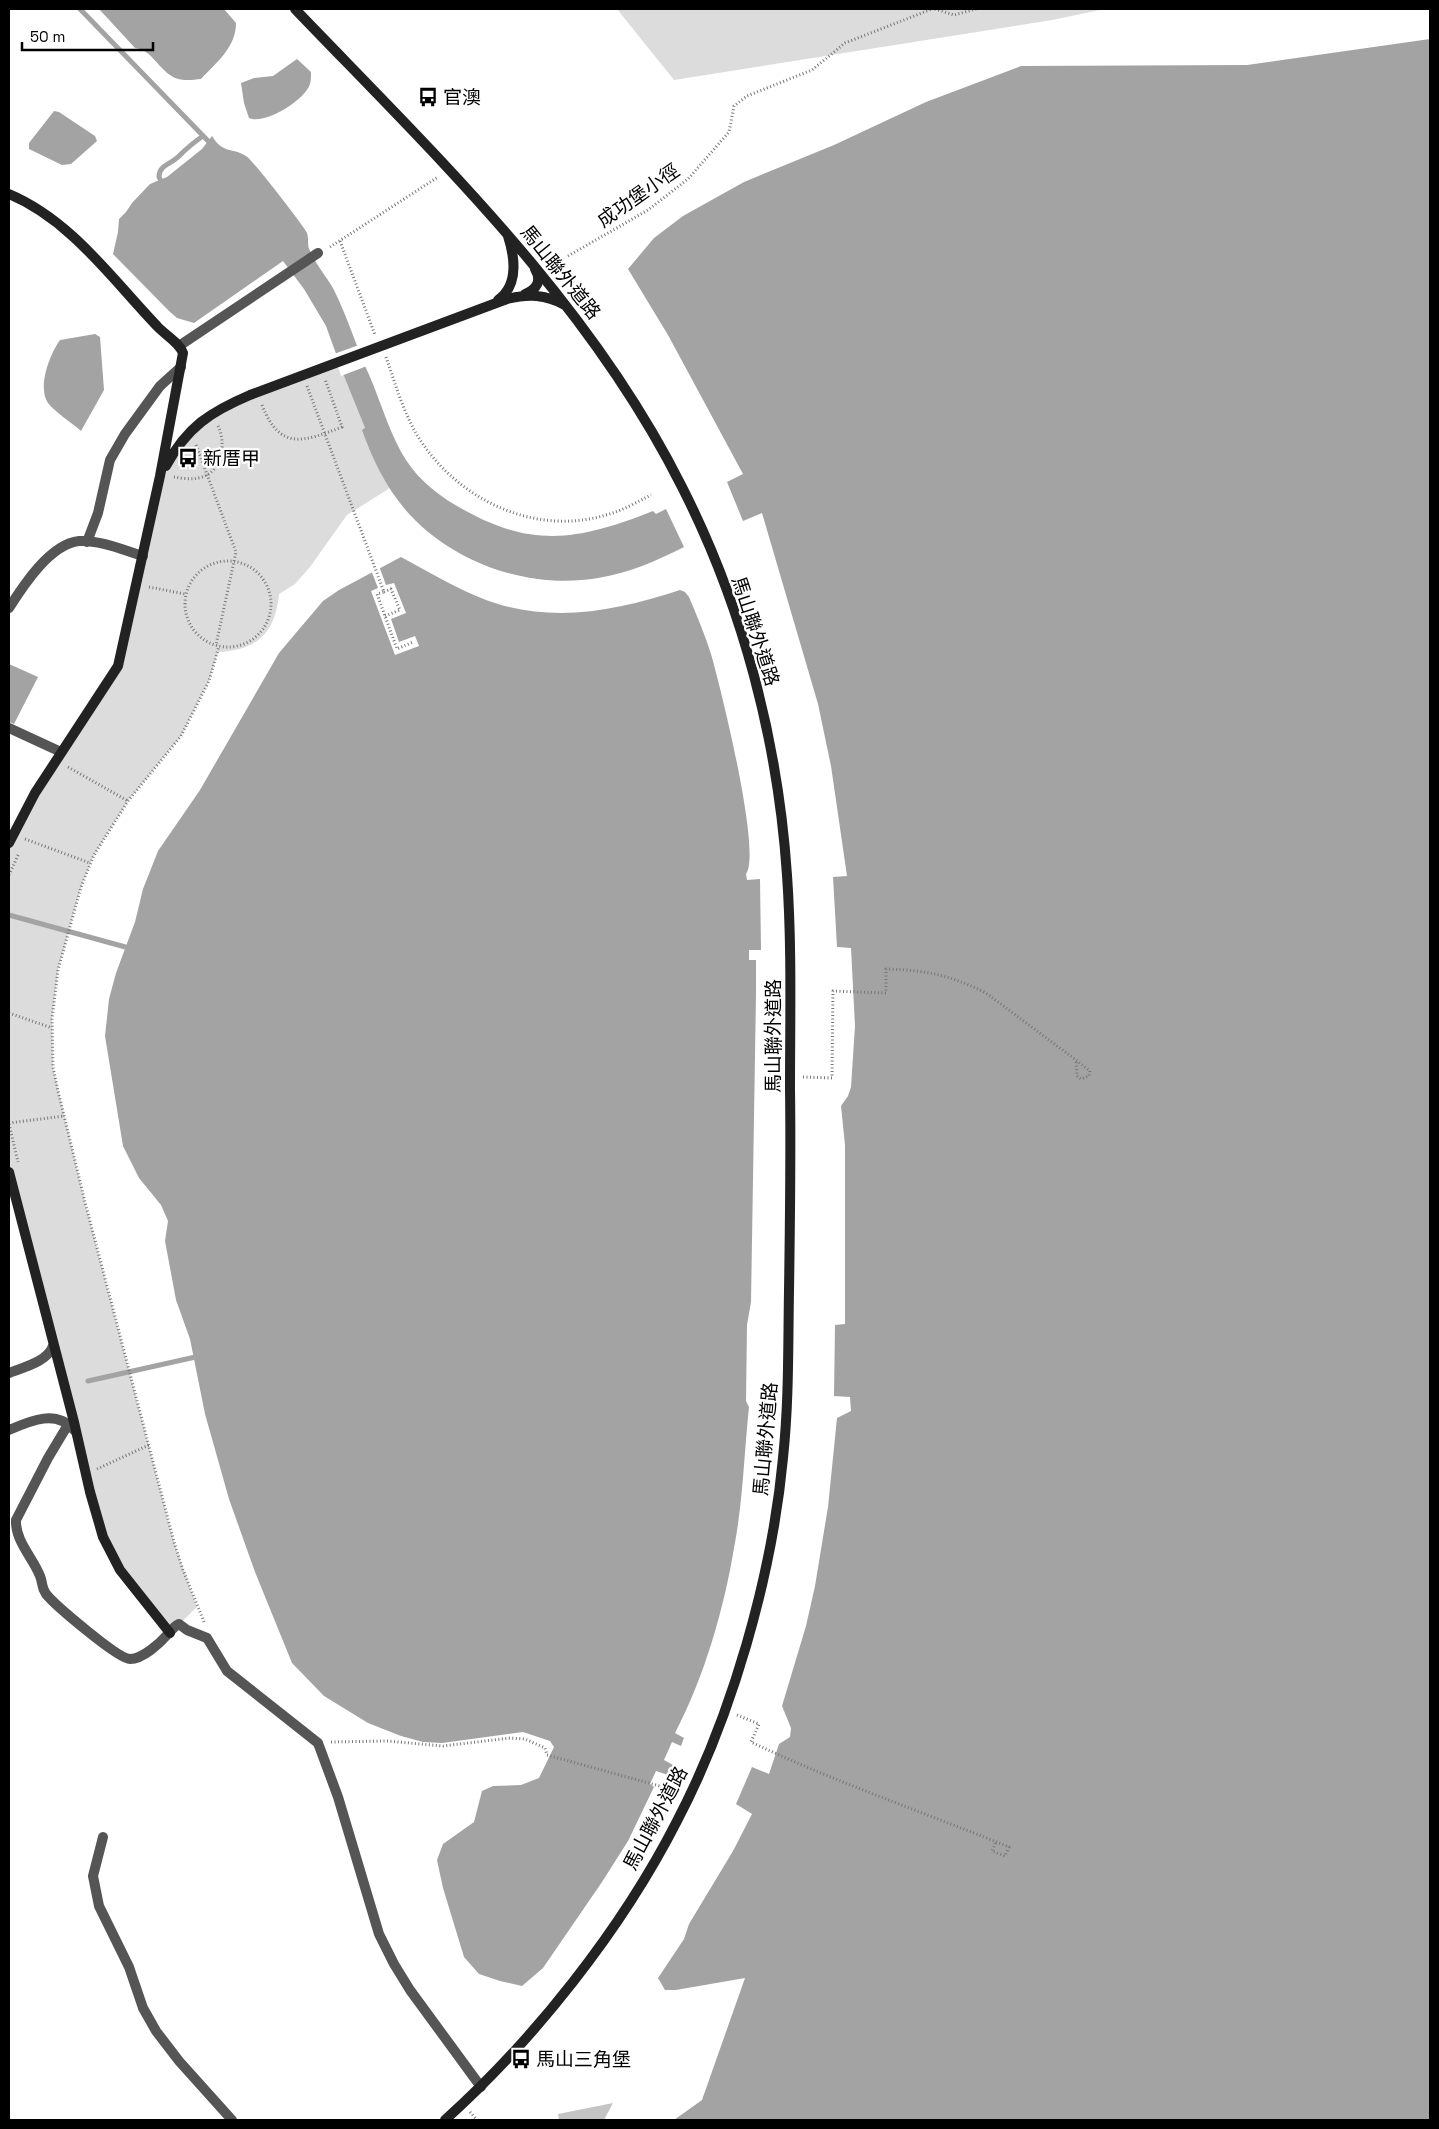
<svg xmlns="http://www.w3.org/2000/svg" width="1439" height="2129" font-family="'Space Grotesk','Noto Sans TC',sans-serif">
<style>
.green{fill:#dcdcdc}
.water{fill:#a3a3a3}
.pier{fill:#fff}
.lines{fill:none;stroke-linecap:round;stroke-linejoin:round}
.stream{stroke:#a3a3a3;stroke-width:5}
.building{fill:#c4c4c4}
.path{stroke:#777;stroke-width:3;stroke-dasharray:1 2.5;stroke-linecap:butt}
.lane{stroke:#555;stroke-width:10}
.secondary{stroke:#222;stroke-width:10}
.labels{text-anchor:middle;stroke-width:4.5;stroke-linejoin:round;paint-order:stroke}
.poi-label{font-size:19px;fill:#000;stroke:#fff;text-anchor:start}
.street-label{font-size:19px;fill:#000;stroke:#fff}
</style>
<rect width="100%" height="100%" fill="#fff"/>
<!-- green -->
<path class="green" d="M617 9H1105L1052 20 674 80Z
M339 363 365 428 363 430 368 445 390 488 347 515 310 567 295 584 279 594C275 633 258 650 218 652L209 681 181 736 128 801 94 855 81 887 58 970 52 1019 53 1067 85 1202 174 1542 197 1607 170 1633 108 1548 9 1172V843L118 666 160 476 203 419Z"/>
<!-- water -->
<path class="water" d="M99 9H224L236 23C236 47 217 62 201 79 191 80 179 82 170 75 158 67 150 49 135 48Z
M1430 39V2120H674L702 2100 745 1978 676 1990H665L658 1978 684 1939 689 1924 733 1851 752 1814 736 1804 752 1767 769 1774 779 1744 790 1737 791 1728 782 1706 806 1626 815 1586 828 1507 837 1418 851 1411 850 1397 834 1396 835 1325 845 1324V1145L841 1106 848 1096 851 1087 855 1026 851 948 837 947 833 877 847 876 831 766 818 704 762 513 743 521 727 482 743 474 668 335 628 269 654 238 683 216 744 182 834 145 926 102 1021 66 1247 65Z
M297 59 311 72C311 76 311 81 310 84 305 100 265 125 249 118L244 103 241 83 254 78 273 76Z
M54 111 59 112 95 136 97 141 71 164 62 165 29 149V143Z
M212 136C223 154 231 147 246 156 252 159 303 225 307 233 309 239 307 246 310 251 316 265 327 277 334 290 348 318 357 349 370 377 381 403 391 437 406 460 420 482 443 499 466 511 535 549 582 539 653 511L656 514 666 509 684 547C656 561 629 573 598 578 534 589 463 567 416 521 391 497 373 462 362 430L365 428 344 376 326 326 304 289 283 261 194 323 177 318 169 311 113 254 118 232 119 219 126 212 132 203 150 184 167 177 202 149Z
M95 334 100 337 104 390 81 431C72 423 55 412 48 403 37 387 50 354 60 340Z
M401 557C429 572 457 589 486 600 552 624 616 611 680 590L685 592 689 597C697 616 705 635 711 654 720 685 762 853 746 874L747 880 760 879 761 950H749V960H756V994L751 1302 747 1325 746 1401 749 1407C744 1454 743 1502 734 1548 724 1609 704 1678 675 1733L684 1738 681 1746 672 1742 664 1760 673 1765 668 1775 656 1771 650 1784 654 1787 628 1841 602 1882 543 1968 522 1986 500 1981 479 1974 464 1957 443 1888 437 1860 443 1844 474 1822 482 1791 493 1786 521 1785 539 1778 554 1747 550 1741 523 1732 442 1743 423 1742 401 1736 368 1723 324 1696 292 1663 255 1572 229 1499 205 1414 190 1339 176 1300 165 1241 168 1221 161 1205 139 1178 123 1146 105 1036 109 999 116 973 135 922 143 889 158 851 200 790 279 653 323 601 339 590Z
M9 664 38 677 14 724 9 722Z"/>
<!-- pier -->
<path class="pier" d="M359 345 367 366 341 376 334 354Z
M379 566 386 585 394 583 406 613 391 619 399 642 415 636 419 646 395 655 371 591 378 588 371 570Z"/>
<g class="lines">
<!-- stream -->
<path class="stream" d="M80 9 212 145
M163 185 159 177C159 165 171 164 178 157 186 149 194 142 203 136
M9 915 129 948
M88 1381 200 1356"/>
</g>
<!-- building -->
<path class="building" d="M613 2103 604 2120H559L558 2114Z"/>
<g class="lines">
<!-- path -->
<path class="path" d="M935 9 954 15 976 9
M340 241 375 335
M330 247 438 177
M568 256 648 210 688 179 729 132 734 106 747 96 812 70 845 43 932 9
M386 357C395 383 403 411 417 435 455 498 533 537 606 515 622 511 637 502 651 495
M307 386 384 592 377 594 397 649 413 642
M262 405C280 451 303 442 342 427L325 379
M196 445 236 552 216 645
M174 477C181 478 190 480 198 478 222 474 227 445 218 426
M185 604a43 43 0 1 1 86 0a43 43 0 1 1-86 0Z
M149 587 185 594
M384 592 391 589 400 610 385 616
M68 767 128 801
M25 839 90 863
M9 875 19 853
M9 1013 52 1028
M803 1077 832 1078 833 991 886 993V969C926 970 950 975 986 993L1076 1060 1090 1071 1089 1076 1081 1079 1077 1076 1076 1060
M9 1123 64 1116
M9 1124 18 1162
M97 1469 149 1445
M204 1622 183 1570 174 1542 85 1202 58 1091 53 1067 52 1019 58 970 81 887 94 855 128 801 181 736 209 681 219 646
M737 1715 759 1724 751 1742C835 1782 923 1812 1009 1847L1005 1856 992 1851 996 1842
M331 1742 387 1741 443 1746 510 1738 525 1739 545 1748 547 1755 674 1790
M470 2112 477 2120"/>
<!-- lane -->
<path class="lane" d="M179 346 318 253
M87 542 98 513 110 460 125 434 160 386 181 367
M9 608C23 586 50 544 79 541 100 540 123 550 143 556
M9 728 61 752
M9 1373C24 1367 47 1362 53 1346
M70 1426 66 1428 48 1458 16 1520C15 1541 33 1558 40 1576 43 1583 41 1587 46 1594 55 1605 118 1659 130 1659 143 1659 160 1643 168 1634 172 1630 174 1626 179 1624L187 1630 207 1638 227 1671 318 1743 338 1797 379 1934 394 1964 410 1990 481 2087
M9 1430C30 1421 56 1409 74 1430
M103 1837 93 1876 99 1906 129 1967 143 2008 156 2031 179 2061 232 2120"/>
<!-- secondary -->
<path class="secondary" d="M295 9C437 157 589 301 682 487 743 607 778 741 787 875 792 946 790 1018 790 1089 791 1156 790 1224 789 1291 788 1347 789 1402 783 1458 772 1576 732 1716 677 1821 622 1929 534 2040 445 2120
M9 194C71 220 112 279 157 326 165 335 179 342 183 353L160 476 118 666 35 793 9 843
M525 294C537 289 542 281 535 269
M498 300C519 285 515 258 508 236
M166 466C187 427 210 412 250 395L507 299C528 294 545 294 565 305
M9 1172 74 1422 90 1492 103 1537 120 1570 170 1633"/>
</g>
<!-- icons -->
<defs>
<symbol id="bus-bare" viewBox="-9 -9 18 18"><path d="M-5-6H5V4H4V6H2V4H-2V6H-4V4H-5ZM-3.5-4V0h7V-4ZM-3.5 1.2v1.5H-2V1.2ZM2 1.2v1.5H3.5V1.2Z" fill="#000" stroke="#fff" stroke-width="2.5" paint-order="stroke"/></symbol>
</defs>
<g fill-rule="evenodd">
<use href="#bus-bare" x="414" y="83" width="28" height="28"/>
<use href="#bus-bare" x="174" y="444" width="28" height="28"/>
<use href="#bus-bare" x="507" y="2045" width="28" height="28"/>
</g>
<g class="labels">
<!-- poi labels -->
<g class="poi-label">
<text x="443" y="104">官澳</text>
<text x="203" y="465">新厝甲</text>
<text x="536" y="2066">馬山三角堡</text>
</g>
<!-- street labels -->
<g class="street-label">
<text transform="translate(638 195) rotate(-35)" y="7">成功堡小徑</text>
<text transform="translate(561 272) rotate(51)" y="7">馬山聯外道路</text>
<text transform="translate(756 631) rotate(72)" y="7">馬山聯外道路</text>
<text transform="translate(773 1036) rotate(-90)" y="7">馬山聯外道路</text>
<text transform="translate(765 1439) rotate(-85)" y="7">馬山聯外道路</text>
<text transform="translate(655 1818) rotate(-62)" y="7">馬山聯外道路</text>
</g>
</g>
<!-- border -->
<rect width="1439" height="2129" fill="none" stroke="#000000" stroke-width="20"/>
<!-- scale -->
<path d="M22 42v8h131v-8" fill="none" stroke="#000000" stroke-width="2.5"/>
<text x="30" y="42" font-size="15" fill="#000000" stroke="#ffffff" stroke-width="4" paint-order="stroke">50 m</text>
</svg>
